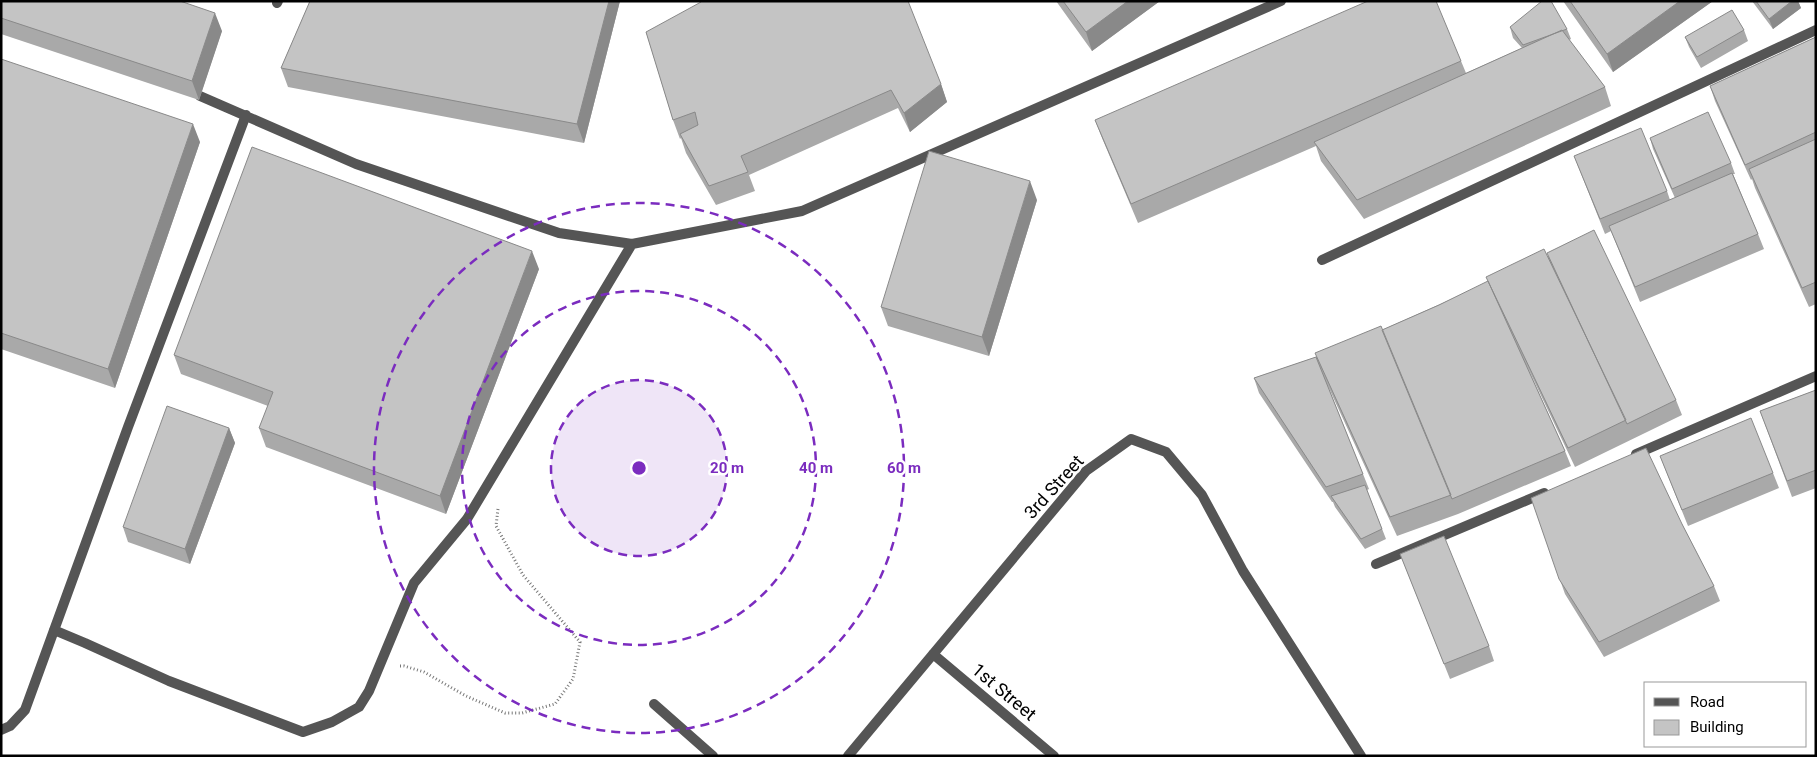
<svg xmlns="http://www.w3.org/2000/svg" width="1817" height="757" font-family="Roboto,sans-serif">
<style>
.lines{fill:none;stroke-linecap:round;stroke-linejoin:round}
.path{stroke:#777;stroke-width:3;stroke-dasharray:1 2.5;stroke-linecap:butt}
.lane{stroke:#555;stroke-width:10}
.street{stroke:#555;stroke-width:10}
.wall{fill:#a9a9a9}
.shaded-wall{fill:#898989}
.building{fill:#c4c4c4;stroke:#898989}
.ring{fill:none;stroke:#7b2cbf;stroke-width:2.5;stroke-dasharray:9 6}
.labels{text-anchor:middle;stroke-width:5;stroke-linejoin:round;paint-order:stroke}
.street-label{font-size:18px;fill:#000;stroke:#fff}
.centre{fill:#7b2cbf;stroke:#fff;stroke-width:2.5}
.ring-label{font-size:15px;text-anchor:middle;font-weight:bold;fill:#7b2cbf;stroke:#fff;stroke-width:5;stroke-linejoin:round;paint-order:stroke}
</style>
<rect width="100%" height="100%" fill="#fff"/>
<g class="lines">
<!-- path -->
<path class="path" d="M400 666H404L424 672 466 696 505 713H522L555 704 573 679 580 642 523 575 496 526 498 509"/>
<!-- lane -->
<path class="lane" d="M200 96 356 164 559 233 632 244 802 211 1281 1
M1322 260 1816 30
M1636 454 1816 376
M1376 564 1544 493
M54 630 85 643 169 681 303 732 332 722 359 707 369 691 414 583 467 519 632 244
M1 730 10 726 25 710 128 427 246 115"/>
<!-- street -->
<path class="street" d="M277 3 278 1
M933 654 1054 756
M654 704 713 756
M848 756 1086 471 1131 439 1166 452 1202 495 1243 571 1361 756"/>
</g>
<!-- wall -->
<path class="wall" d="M1 1 222 31 199 100 1 34Z
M310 1H620L584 143 288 87 281 68Z
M1056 1H1160L1092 51Z
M1563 1H1713L1613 72Z
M1752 1H1798L1801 8 1773 29Z
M1510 27 1567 29 1571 39 1569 40 1605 87 1611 106 1364 219 1321 161 1316 146 1138 223 1102 138 1095 120 1461 61 1466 73 1522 48 1513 38Z
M1744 30 1748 41 1701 68 1689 47 1685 37Z
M646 32 941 84 947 102 910 132 898 108 749 175 755 191 716 205 686 153 681 138 680 139 673 120Z
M1816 37V304L1809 307 1755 188 1752 179 1751 180 1715 101 1710 86Z
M1 59 200 142 115 388 1 349Z
M1650 138 1731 163 1735 174H1733L1758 234 1764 249 1640 302 1611 231 1605 234 1574 156 1667 191 1670 200 1675 198 1653 149Z
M1037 200 989 356 888 326 881 307Z
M1548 256 1676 400 1682 415 1575 467 1525 362 1565 451 1571 466 1458 514 1397 536 1327 384 1369 489 1367 490 1386 539 1365 549 1335 507 1333 502H1332L1259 393 1254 378 1316 357 1382 330Z
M539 269 446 514 266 447 259 428 268 406 181 374 174 355Z
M1816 390V488L1792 497 1760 411Z
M229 428 235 443 190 564 128 542 123 527Z
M1660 456 1773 473 1779 488 1688 526Z
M1531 498 1682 524 1714 586 1720 601 1604 657 1565 594Z
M1400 554 1489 646 1494 661 1450 679Z"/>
<!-- shaded-wall -->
<path class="shaded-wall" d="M609 1H620L584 143 577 124Z
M1128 1H1160L1092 51 1086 32Z
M1680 1H1713L1613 72 1607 54Z
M1792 1H1798L1801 8 1773 29 1769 19Z
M215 13 222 31 199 100 192 81Z
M941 84 947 102 910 132 904 113Z
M193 124 200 142 115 388 108 369Z
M1030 181 1037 200 989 356 982 337Z
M532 251 539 269 446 514 440 496Z
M229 428 235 443 190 564 185 549Z"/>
<!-- building -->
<path class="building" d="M1 1H180L215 13 192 81 1 18Z
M310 1H609L577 124 281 68Z
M701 1H850L851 2 852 1H908L941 84 904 113 891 90 741 156 748 172 709 186 680 134 698 125 695 112 673 120 646 32 701 2Z
M1063 1H1128L1086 32Z
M1368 1H1436L1461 61 1131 204 1095 120Z
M1542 1H1551L1567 29 1523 45 1510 27Z
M1570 1H1680L1607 54Z
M1756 1H1792L1769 19Z
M1732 10 1744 30 1697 57 1685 37Z
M1562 30 1605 87 1357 200 1314 142Z
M1816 37V132L1745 165 1710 86Z
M1 59 193 124 108 369 1 333Z
M1708 112 1731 163 1672 189 1650 138Z
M1641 128 1667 191 1600 219 1574 156Z
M1816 139V282L1802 288 1749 169Z
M252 147 532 251 440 496 259 428 273 392 174 355Z
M929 151 1030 181 982 337 881 307Z
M1732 173 1758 234 1635 287 1609 226Z
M1594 230 1676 400 1627 424 1547 253Z
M1544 249 1626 420 1568 448 1486 277Z
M1488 281 1565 451 1452 499 1382 330 1439 305Z
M1381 326 1451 495 1390 517 1315 353Z
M1316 357 1363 474 1326 487 1254 378Z
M1816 390V470L1787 481 1760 411Z
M167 406 229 428 185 549 123 527Z
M1751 418 1773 473 1682 510 1660 456Z
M1646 448 1682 524 1714 586 1599 642 1559 579 1531 498Z
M1365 485 1382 529 1361 539 1331 496Z
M1444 536 1489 646 1444 664 1400 554Z"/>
<!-- distance rings -->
<circle cx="639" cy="468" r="88" fill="#7b2cbf" fill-opacity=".12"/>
<g class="ring">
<circle cx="639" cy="468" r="88"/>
<circle cx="639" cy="468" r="177"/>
<circle cx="639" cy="468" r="265"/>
</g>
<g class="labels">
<!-- street labels -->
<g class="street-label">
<text transform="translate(1054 487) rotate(-48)" y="6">3rd Street</text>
<text transform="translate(1004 692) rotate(40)" y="6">1st Street</text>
</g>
</g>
<circle cx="639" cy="468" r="8" class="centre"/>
<g class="ring-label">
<text x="727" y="473">20 m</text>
<text x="816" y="473">40 m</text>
<text x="904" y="473">60 m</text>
</g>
<!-- border -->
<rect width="1817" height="757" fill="none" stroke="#000000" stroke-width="5"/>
<!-- legend -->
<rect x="1644" y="682" width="162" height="65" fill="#ffffff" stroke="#999999"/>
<rect x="1654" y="698" width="25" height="8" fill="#555555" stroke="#999999"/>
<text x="1690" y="707" font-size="15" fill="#000000">Road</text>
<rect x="1654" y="720" width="25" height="15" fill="#c4c4c4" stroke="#999999"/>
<text x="1690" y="732" font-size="15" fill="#000000">Building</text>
</svg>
